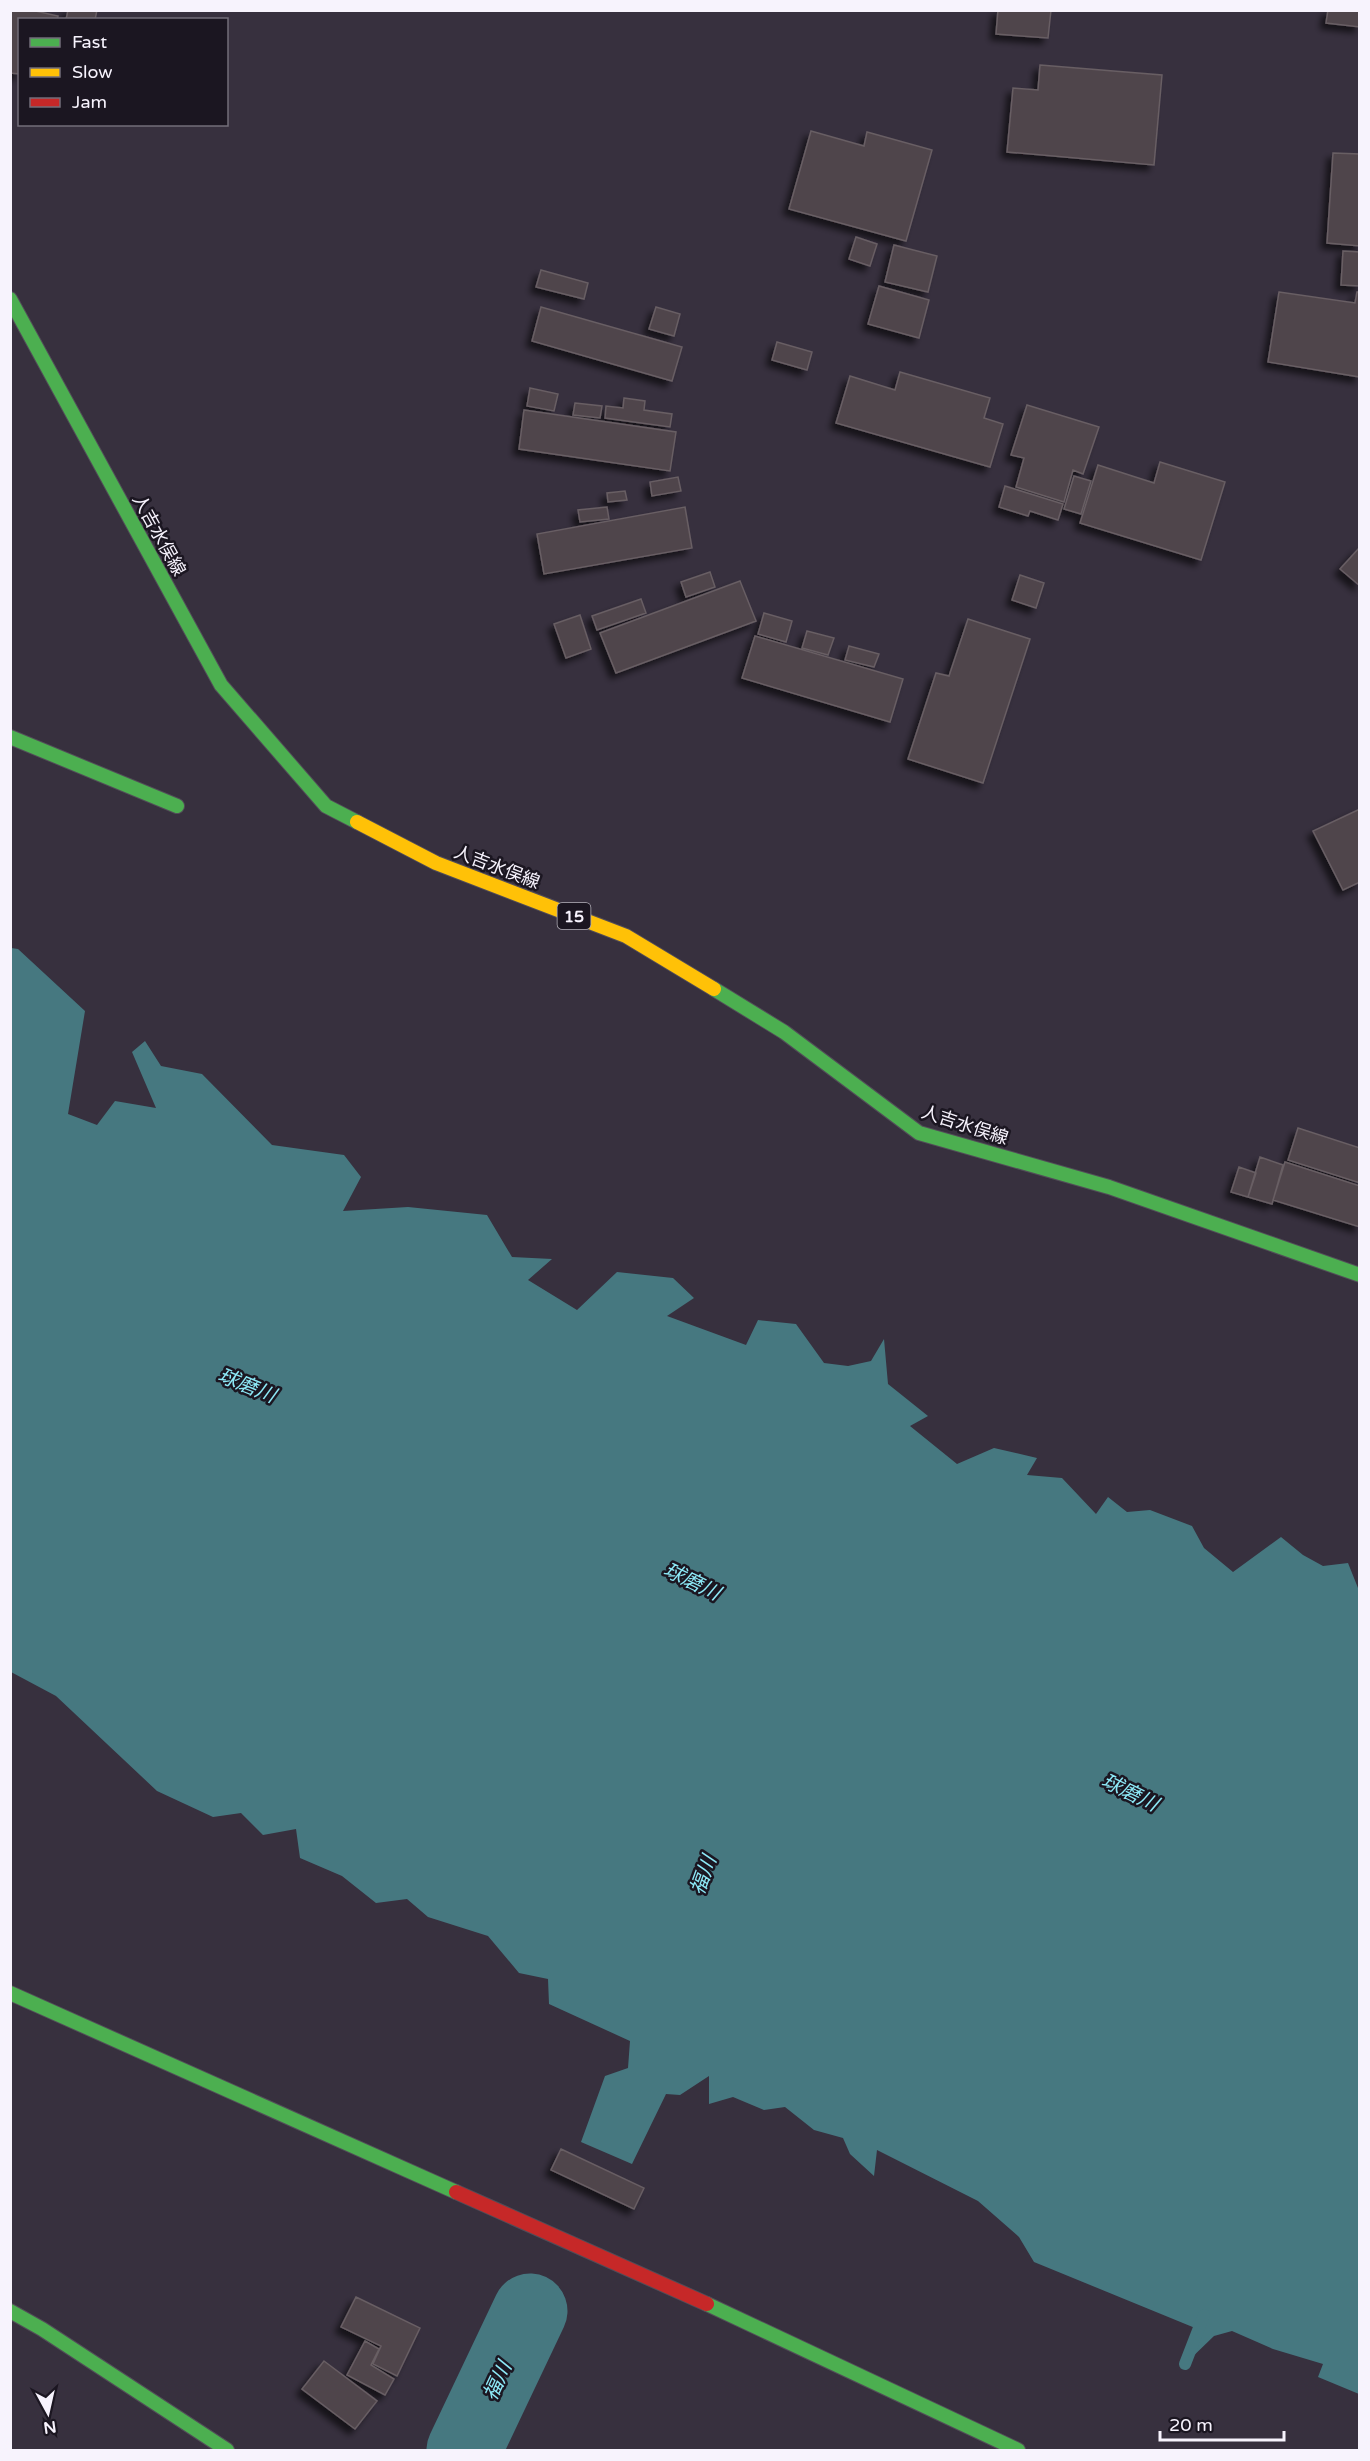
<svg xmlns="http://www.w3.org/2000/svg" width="1370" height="2461" font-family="'Varela Round','Noto Sans JP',sans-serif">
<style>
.water{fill:#467880}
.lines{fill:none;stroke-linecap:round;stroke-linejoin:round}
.stream{stroke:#467880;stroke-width:12}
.river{stroke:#467880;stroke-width:75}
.building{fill:#50454b;stroke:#685e64;stroke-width:1.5;filter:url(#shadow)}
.fast-casing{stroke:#524d58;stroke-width:16}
.slow-casing{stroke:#524d58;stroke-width:16}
.jam-casing{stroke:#524d58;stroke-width:16}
.fast{stroke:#4caf50;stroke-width:14}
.slow{stroke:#ffc107;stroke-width:14}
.jam{stroke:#c62828;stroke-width:14}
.labels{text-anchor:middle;stroke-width:5;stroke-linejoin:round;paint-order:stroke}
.shield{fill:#1b1621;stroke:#b5b1bb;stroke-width:1.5}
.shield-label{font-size:16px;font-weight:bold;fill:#f7f3fd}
.street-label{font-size:18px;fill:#f7f3fd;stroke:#1b1621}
.water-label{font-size:20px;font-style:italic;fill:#8de9f7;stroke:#1b1621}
</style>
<defs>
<filter id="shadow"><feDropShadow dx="-5.5" dy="5.5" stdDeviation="3" flood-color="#0009"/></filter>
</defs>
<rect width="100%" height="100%" fill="#37303e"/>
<!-- water -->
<path class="water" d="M11 948 18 949 85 1011 68 1114 97 1125 115 1101 156 1108 132 1052 145 1041 161 1066 202 1074 272 1145 344 1155 361 1177 343 1211 408 1207 487 1215 512 1257 552 1259 528 1280 577 1310 617 1272 673 1278 694 1298 667 1316 746 1345 758 1320 796 1324 824 1363 848 1366 871 1361 884 1339 888 1384 928 1416 910 1426 957 1464 994 1448 1037 1458 1027 1475 1062 1478 1096 1514 1108 1497 1127 1512 1150 1510 1192 1526 1204 1548 1233 1572 1281 1537 1303 1555 1323 1566 1348 1563 1360 1593 1359 2394 1318 2377 1323 2364 1273 2349 1232 2331 1214 2336 1185 2364 1200 2330 1034 2262 1019 2237 978 2201 877 2150 874 2176 850 2154 843 2138 814 2130 785 2107 764 2110 733 2097 709 2104V2076L680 2095 666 2094 632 2164 581 2142 605 2076 628 2068 630 2041 549 2004 548 1979 519 1973 488 1936 428 1917 407 1899 376 1903 342 1876 300 1858 296 1829 263 1835 241 1813 213 1817 157 1791 56 1696 11 1672Z"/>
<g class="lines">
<!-- stream -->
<path class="stream" d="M1185 2364 1204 2315"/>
<!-- river -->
<path class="river" d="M464 2450 530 2311"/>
</g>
<!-- building -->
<path class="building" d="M10 10H31L58 16 57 20H20V74L10 73Z
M68 10H97L95 20H66Z
M998 10H1051L1048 38 996 34Z
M1328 10H1360V27L1326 23Z
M1040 65 1162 75 1154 165 1007 152 1013 88 1038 90Z
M811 131 864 146 867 132 932 150 906 241 789 209Z
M1333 153 1360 154V246L1327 243Z
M856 237 877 244 870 266 849 259Z
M894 245 937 256 928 292 885 282Z
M1343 251 1360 252V286L1341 285Z
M541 270 588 283 584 299 536 287Z
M879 286 929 300 919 338 868 324Z
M1279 292 1355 303 1357 292H1360V377L1268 362Z
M541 307 682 347 672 381 532 341Z
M656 307 680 314 674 336 649 329Z
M777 342 812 352 807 370 772 360Z
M900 372 990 398 984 418 1003 424 990 467 836 423 850 376 895 390Z
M530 388 558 394 554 411 527 406Z
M624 398 645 401 644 410 672 414 670 427 605 418 606 406 623 408Z
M575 403 602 406 600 418 573 415Z
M1027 405 1099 427 1083 474 1073 470 1064 502 1016 487 1024 458 1011 455Z
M524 410 676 432 670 471 519 449Z
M1160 462 1225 482 1201 560 1080 523 1098 465 1154 483Z
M1074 476 1091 481 1081 514 1064 509Z
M678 477 681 491 652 496 650 482Z
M1005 486 1063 504 1058 520 1030 511 1028 516 999 507Z
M625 491 627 500 608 502 607 493Z
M607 507 609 519 580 522 578 510Z
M685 507 692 548 544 574 537 534Z
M1360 547V586L1340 569Z
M710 572 715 587 686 597 681 582Z
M1020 575 1044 583 1036 608 1012 600Z
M740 581 756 621 616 673 600 633Z
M641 599 646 613 597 630 592 616Z
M764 613 792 621 786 642 758 634Z
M580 615 591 649 566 658 554 624Z
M968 619 1030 639 983 783 908 759 936 673 949 676Z
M807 631 834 638 828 655 802 648Z
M755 636 903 679 890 722 742 678Z
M849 646 879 654 874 667 845 660Z
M1360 809V882L1343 890 1313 831Z
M1298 1128 1360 1148V1183L1288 1160Z
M1260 1157 1283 1165 1272 1204 1248 1197Z
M1285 1162 1360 1186V1227L1273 1200Z
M1239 1167 1256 1173 1248 1197 1231 1192Z
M561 2149 644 2188 634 2209 551 2170Z
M356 2297 420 2328 397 2376 373 2364 381 2346 341 2327Z
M365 2341 379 2349 371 2365 394 2379 385 2395 347 2375Z
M324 2361 377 2401 355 2429 302 2389Z"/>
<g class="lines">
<defs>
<path id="fast" d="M10 299 221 685 326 806 357 822
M10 737 177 806
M714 989 784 1032 919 1133 1109 1187 1360 1275
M10 1993 456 2192
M707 2304 1018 2450
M10 2311 42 2329 227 2450"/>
<path id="slow" d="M357 822 436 863 626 936 714 989"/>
<path id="jam" d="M456 2192 707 2304"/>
</defs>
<!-- fast casing -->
<use href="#fast" class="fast-casing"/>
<!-- slow casing -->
<use href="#slow" class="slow-casing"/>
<!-- jam casing -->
<use href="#jam" class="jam-casing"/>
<!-- fast -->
<use href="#fast" class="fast"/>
<!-- slow -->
<use href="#slow" class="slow"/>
<!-- jam -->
<use href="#jam" class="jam"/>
</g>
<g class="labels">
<!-- shield labels -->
<rect class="shield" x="557.5" y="903" width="33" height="26" rx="4.5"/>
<g class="shield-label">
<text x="574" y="922">15</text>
</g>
<!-- street labels -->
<g class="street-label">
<text transform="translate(159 535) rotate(61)" y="6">人吉水俣線</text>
<text transform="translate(497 867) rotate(21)" y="6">人吉水俣線</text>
<text transform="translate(965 1125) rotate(18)" y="6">人吉水俣線</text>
</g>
<!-- water labels -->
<g class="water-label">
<text transform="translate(247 1385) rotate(22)" y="7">球磨川</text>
<text transform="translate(692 1581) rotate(26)" y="7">球磨川</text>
<text transform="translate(1130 1792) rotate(26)" y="7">球磨川</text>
<text transform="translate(703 1875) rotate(-70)" y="7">福川</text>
<text transform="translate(497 2381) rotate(-65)" y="7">福川</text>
</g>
</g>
<!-- border -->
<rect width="1370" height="2461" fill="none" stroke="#f7f3fd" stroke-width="24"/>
<!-- legend -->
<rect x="18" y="18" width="210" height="108" fill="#1b1621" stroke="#736e79" stroke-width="1.5"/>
<rect x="30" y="38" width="30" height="9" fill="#4caf50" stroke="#736e79" stroke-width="1.5"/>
<text x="72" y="48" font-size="18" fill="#f7f3fd">Fast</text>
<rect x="30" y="68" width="30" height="9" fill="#ffc107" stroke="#736e79" stroke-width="1.5"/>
<text x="72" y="78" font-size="18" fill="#f7f3fd">Slow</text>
<rect x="30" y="98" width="30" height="9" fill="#c62828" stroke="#736e79" stroke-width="1.5"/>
<text x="72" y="108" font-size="18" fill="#f7f3fd">Jam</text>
<!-- north arrow -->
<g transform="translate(48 2413) rotate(172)" stroke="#1b1621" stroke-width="4.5" paint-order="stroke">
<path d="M0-4.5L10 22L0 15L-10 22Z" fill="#f7f3fd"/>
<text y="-9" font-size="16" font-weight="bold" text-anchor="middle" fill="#f7f3fd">N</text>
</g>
<!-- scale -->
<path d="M1160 2431v9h124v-9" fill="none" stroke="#f7f3fd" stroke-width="3"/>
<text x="1169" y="2431" font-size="18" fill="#f7f3fd" stroke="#1b1621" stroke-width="4.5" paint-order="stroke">20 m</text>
</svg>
